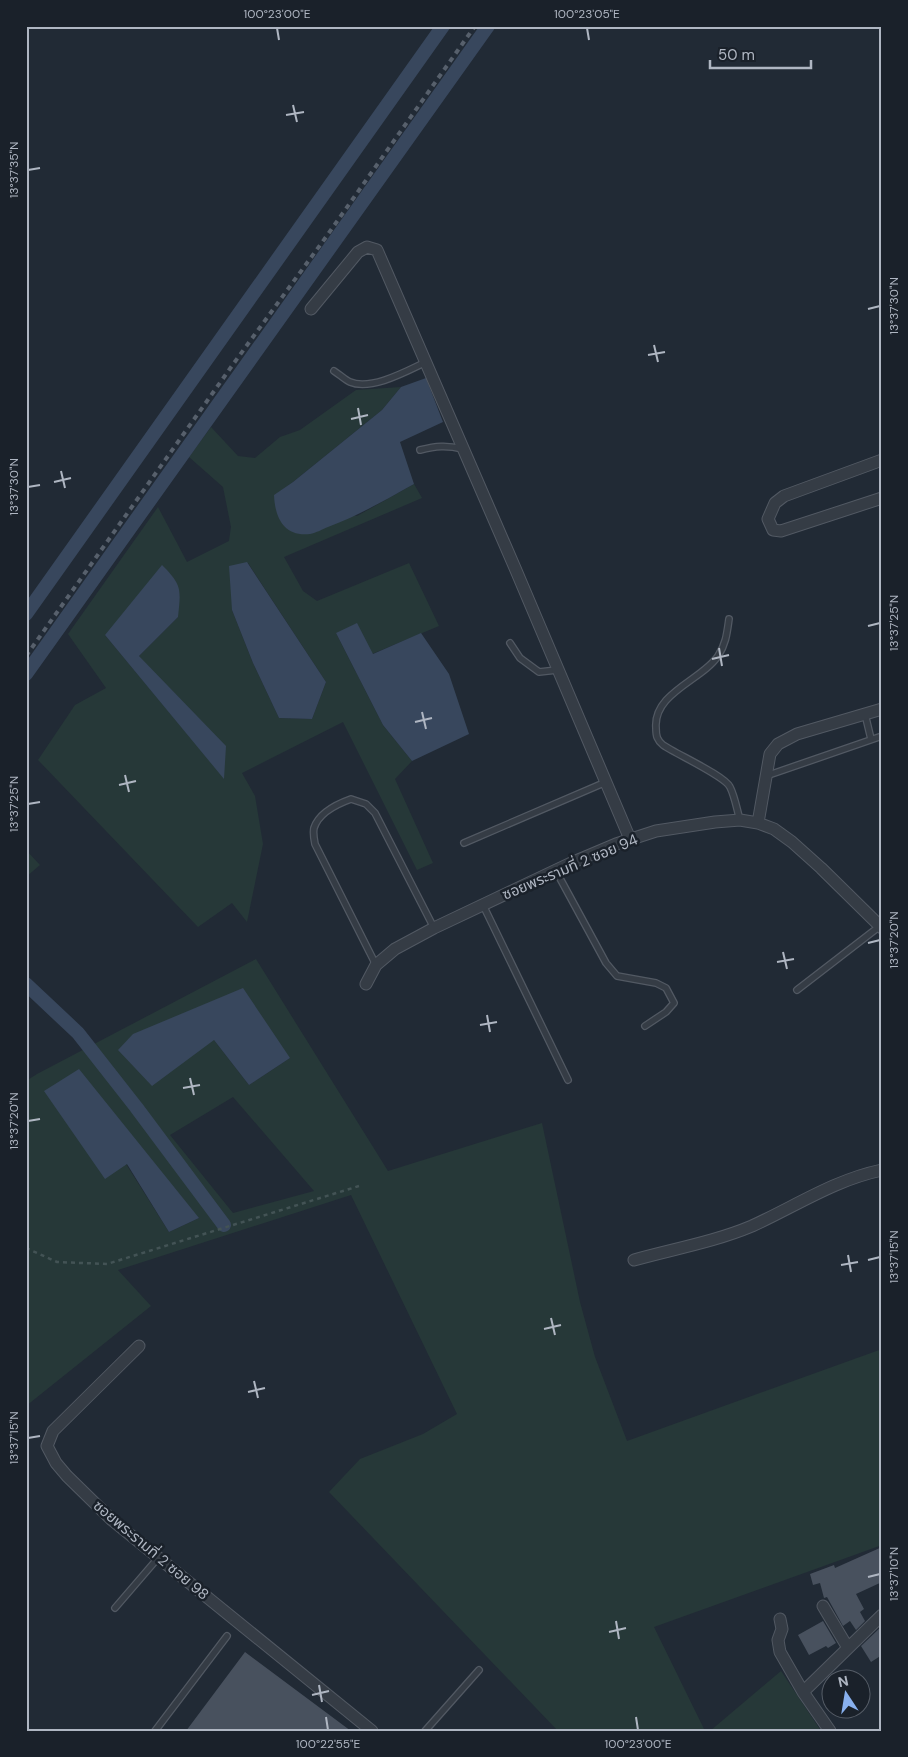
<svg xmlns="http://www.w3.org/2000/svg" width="908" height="1757" font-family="'DM Sans','Noto Sans Thai',sans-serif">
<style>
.green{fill:#263838;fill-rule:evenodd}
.water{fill:#38475d}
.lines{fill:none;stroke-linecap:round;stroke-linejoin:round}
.canal{stroke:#38475d;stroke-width:14}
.building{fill:#48515e}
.lane-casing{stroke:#525963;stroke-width:8}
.street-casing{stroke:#525963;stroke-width:13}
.path{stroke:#435355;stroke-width:2.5;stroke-dasharray:4 4;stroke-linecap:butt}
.lane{stroke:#353c45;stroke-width:5.5}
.street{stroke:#353c45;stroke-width:11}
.rail{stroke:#57606c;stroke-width:4;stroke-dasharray:5 5;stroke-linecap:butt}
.ticks{fill:none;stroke:#afb6c2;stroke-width:2}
.labels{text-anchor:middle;stroke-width:5;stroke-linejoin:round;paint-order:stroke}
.street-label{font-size:15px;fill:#afb6c2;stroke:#1a212a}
.neatline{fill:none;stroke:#afb6c2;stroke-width:2}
.ticks-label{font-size:12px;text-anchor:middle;fill:#afb6c2}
</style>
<rect width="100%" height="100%" fill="#212a35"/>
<!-- green -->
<path class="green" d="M401 387 382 410 293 482 275 495 357 516 414 484 422 498 284 557 303 591 317 601 409 563 439 626 372 654 336 633 383 725 412 761 395 779 433 863 417 870 343 722 242 773 255 796 263 844 247 922 232 903 198 927 38 760 75 705 106 688 68 634 158 507 187 562 229 541 231 527 223 487 189 457 211 427 238 456 255 458 280 437 300 430 356 390ZM248 563 326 682 312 719 279 718 253 663 232 610ZM178 617 139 656 224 778 105 635Z
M26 850 40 865 26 877Z
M256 959 388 1171 542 1123 580 1302 595 1357 627 1441 882 1349V1545L654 1627 705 1731H558L329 1492 360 1459 423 1434 457 1414 351 1195 118 1270 151 1306 26 1406V1081L37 1074ZM214 1040 290 1058 249 1085ZM233 1097 314 1191 233 1213 170 1135ZM126 1164 199 1218 169 1232Z
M781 1671 821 1731H710Z"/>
<!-- water -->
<path class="water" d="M426 378 443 422 400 442 414 484C385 500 360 515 328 527 323 529 316 533 310 534 284 537 275 518 274 495L293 482 382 410 401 387Z
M247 562 326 682 312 719 279 718 253 663 232 610 229 566Z
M162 565C182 585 181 589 178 617L139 656 226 746 224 779 105 635Z
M357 623 373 654 421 633 449 674 469 734 412 761 383 725 336 633Z
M243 988 290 1058 249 1085 214 1040 152 1086 118 1050 133 1034Z
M79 1069 199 1218 169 1232 127 1164 105 1179 44 1091Z"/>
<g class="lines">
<!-- canal -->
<path class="canal" d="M26 614 443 26
M26 674 488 26
M26 984 78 1033 136 1107 224 1225"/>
</g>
<!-- building -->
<path class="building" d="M882 1547V1582L856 1594 864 1609 860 1612 865 1621 856 1630 850 1621 843 1626 827 1597 824 1598 820 1583 813 1585 810 1574 834 1565 835 1568Z
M823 1621 836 1643 828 1648 826 1646 809 1655 798 1635Z
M882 1626V1655L871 1662 861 1646Z
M245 1652 351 1731H186Z"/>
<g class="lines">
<defs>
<path id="lane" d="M334 371C339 374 345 380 350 382 371 391 407 371 426 362
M420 450C436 446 446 445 463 449
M729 619C727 633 726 644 718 656 702 680 653 693 656 728 656 736 657 740 663 745 676 754 725 776 730 787 735 797 737 810 740 820
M510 643 520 658 539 672 557 670
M865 714 871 739
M766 776 882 736
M464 843 606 782
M556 871 606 963 617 976 656 983 666 988 674 1003 666 1012 645 1026
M483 905 568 1080
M376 965 315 844C314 839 313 832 314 828 319 812 337 804 351 799L366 804 375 813 434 928
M797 990 880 926
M115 1608 158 1558
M155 1731 227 1636
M425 1731 479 1670"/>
<path id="street" d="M311 309 358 252 367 247 377 250 515 568 630 839
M882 460 784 496 775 503 768 519 773 530 781 531 882 498
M758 823 770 754 778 744 797 734 882 709
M366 984 376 965 395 949 434 928 571 863 616 844 656 831 715 822 740 820 758 823 774 829 792 842 821 868 882 928
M634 1260C673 1249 714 1242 752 1226 796 1206 834 1180 882 1170
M139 1346 53 1431 47 1446 56 1463 67 1476 112 1520 372 1731
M823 1606 848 1648
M780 1619 782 1629 778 1640 780 1652 803 1692 830 1731
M803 1692 882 1615"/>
</defs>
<!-- lane casing -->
<use href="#lane" class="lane-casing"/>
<!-- street casing -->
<use href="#street" class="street-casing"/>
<!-- path -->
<path class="path" d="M26 1248 57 1262 107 1264 359 1186"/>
<!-- lane -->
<use href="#lane" class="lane"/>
<!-- street -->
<use href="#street" class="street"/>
<!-- rail -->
<path class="rail" d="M26 656 234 363 326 237 475 26"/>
</g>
<!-- ticks -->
<path class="ticks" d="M277 28 279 40M587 28 589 40M293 105 297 122M286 115 304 112M28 170 40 168M868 309 880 306M654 345 658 362M648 355 665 352M358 408 361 425M351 419 368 415M61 471 65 488M54 482 71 478M28 487 40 485M868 626 880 623M719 648 722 666M712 659 729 655M422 712 426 729M415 722 432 718M125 775 129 792M119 785 136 781M28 804 40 802M868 943 880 940M783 952 787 969M777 962 794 959M487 1015 490 1032M480 1025 497 1022M190 1078 194 1095M183 1088 200 1085M28 1121 40 1119M848 1255 851 1272M868 1260 880 1257M841 1265 858 1262M551 1318 555 1335M544 1329 561 1325M254 1381 258 1398M248 1392 265 1388M28 1438 40 1436M868 1577 880 1574M616 1621 619 1639M609 1632 626 1628M319 1685 322 1702M312 1695 329 1691M326 1717 328 1730M636 1717 638 1730"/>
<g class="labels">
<!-- street labels -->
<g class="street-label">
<text transform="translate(570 867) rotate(-23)" y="5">ซอยพระรามที่ 2 ซอย 94</text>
<text transform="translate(151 1550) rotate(40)" y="5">ซอยพระรามที่ 2 ซอย 98</text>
</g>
</g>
<!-- border -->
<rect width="908" height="1757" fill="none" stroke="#1a212a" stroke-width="55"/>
<!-- north arrow -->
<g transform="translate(846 1694) rotate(348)"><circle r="24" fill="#1a212a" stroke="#565d67"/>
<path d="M0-4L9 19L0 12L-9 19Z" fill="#88b0ee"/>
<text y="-8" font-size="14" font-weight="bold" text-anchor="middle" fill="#afb6c2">N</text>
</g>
<!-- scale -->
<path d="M710 60v8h101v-8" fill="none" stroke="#afb6c2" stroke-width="2.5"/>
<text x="718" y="60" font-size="15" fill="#afb6c2" stroke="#1a212a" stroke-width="4" paint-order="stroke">50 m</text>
<rect x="28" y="28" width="852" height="1702" class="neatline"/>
<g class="ticks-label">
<text x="277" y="18">100°23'00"E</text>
<text x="587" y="18">100°23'05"E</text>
<text transform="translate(14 170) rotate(-90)" y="4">13°37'35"N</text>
<text transform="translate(894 306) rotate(-90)" y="4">13°37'30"N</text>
<text transform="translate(14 487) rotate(-90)" y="4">13°37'30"N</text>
<text transform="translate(894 623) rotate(-90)" y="4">13°37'25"N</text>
<text transform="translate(14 804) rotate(-90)" y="4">13°37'25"N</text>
<text transform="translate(894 940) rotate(-90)" y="4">13°37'20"N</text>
<text transform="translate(14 1121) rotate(-90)" y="4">13°37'20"N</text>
<text transform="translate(894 1257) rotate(-90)" y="4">13°37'15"N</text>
<text transform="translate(14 1438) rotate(-90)" y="4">13°37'15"N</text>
<text transform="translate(894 1574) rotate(-90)" y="4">13°37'10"N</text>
<text x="328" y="1748">100°22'55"E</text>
<text x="638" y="1748">100°23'00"E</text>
</g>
</svg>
